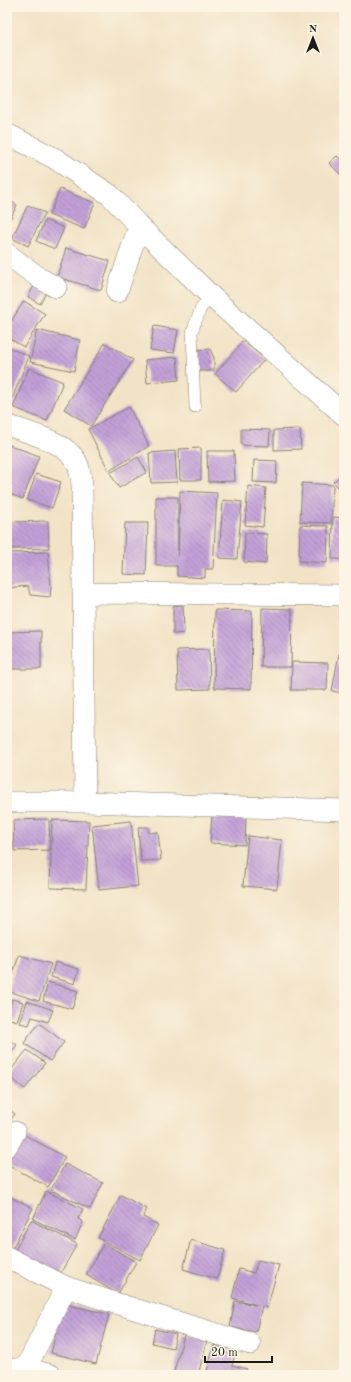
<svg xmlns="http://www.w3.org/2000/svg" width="351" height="1382" font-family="'Old Standard TT',serif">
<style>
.building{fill:url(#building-back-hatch)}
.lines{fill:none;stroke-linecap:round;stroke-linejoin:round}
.service-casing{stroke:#878071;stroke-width:12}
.minor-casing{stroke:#878071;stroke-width:22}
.service{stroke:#fff;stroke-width:11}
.minor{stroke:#fff;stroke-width:21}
</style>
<defs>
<pattern id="building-back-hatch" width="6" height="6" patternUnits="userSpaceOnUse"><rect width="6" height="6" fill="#c2a0d8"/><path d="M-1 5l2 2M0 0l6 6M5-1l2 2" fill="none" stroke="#9d82ae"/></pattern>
</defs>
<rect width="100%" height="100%" fill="#fcf5e5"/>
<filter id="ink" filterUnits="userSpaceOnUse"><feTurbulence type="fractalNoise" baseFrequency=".025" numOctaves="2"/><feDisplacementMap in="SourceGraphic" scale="8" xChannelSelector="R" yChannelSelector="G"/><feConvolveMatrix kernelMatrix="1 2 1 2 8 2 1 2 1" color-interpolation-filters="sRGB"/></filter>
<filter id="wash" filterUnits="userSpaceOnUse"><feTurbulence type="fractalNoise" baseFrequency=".012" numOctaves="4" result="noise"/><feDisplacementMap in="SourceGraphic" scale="16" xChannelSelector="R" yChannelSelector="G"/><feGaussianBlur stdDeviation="0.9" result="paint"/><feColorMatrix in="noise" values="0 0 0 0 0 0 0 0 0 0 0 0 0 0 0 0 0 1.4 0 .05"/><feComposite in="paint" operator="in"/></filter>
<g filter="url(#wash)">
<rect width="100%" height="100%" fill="#f2e3c6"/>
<g id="blocks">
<!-- building -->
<path class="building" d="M337 156 344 162V172L341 175 329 163Z
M60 189 95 203 84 229 49 215Z
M7 200 17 205 7 226Z
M28 205 45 213 28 246 12 238Z
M45 220 64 228 55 249 36 241Z
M66 248 110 261 101 290 57 277Z
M34 286 46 293 40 304 28 297Z
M24 301 45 314 24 347 7 337V328Z
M154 326 178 330 174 353 150 350Z
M37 330 80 340 74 371 30 362Z
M243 341 265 359 236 392 215 374Z
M105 343 133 360 91 426 64 409Z
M7 347 29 356 12 399 7 397Z
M210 349 214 358V371H198L197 350Z
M177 357 179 380 147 383 145 360Z
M29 368 63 382 47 421 13 407Z
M129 407 149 446 109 471 88 429Z
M241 429 270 430 269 446 241 445Z
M300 429 301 449 274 450V430Z
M7 444 39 456 23 499 7 493Z
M201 448V480H180L179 449Z
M175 451 177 482 151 483 149 453Z
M207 451H234L235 481 208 482Z
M138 457 147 472 119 488 110 473Z
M254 460 277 461 276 483 253 482Z
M344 472V493L333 482Z
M36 474 61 482 52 508 27 500Z
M302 483 333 485 331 523 300 522Z
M248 486 266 488 263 527 245 525Z
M180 491 217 493 213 569H205V578L177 576V566H156V497H178V556Z
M223 500 242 502 237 559 219 558Z
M333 517 344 518V559H332Z
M48 521 49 548 10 549V522Z
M125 523H148L146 575 123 574Z
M300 525 328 526 327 563 299 561Z
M245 533 267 534 266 564 244 562Z
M48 552 51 586 50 597 30 595 28 586 7 588V553Z
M183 605 184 633 173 634V606Z
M262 608 292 609 291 667H261Z
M215 610 252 611 251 689 214 688Z
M41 631V669H7V632Z
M209 649 210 689 178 690 177 650Z
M339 654H344V693L332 691Z
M292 662 328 663 327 690H291Z
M212 815 246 816 245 845 210 843Z
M49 819 50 850 14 851 13 820Z
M52 820 89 821 86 889 50 888Z
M131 821 138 886 99 890 92 825Z
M138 827H149V833L158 832 161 860 141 861Z
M248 836 282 840 277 889 243 886Z
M7 855H12L8 884H7Z
M19 955 51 964 39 1001 8 991Z
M55 962 79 969 75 984 51 977Z
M48 982 78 991 72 1009 43 1001Z
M12 999 23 1002 17 1021 7 1018Z
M27 1001 53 1010 48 1022 32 1017 29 1025 20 1023Z
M39 1023 64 1042 50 1061 24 1043Z
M7 1037 17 1045 7 1058Z
M27 1050 45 1063 25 1089 7 1075Z
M7 1108 15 1114 7 1124Z
M21 1133 65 1157 48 1187 7 1164V1159Z
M65 1164 103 1183 90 1209 51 1190Z
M46 1191 83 1209 78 1219 83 1222 75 1240 33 1219Z
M7 1195 33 1208 12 1249 7 1246Z
M121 1195 147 1209 143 1217 158 1225 140 1260 98 1238Z
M31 1220 77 1244 60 1274 15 1250Z
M191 1240 225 1250 217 1279 183 1269Z
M104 1243 136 1262 118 1294 86 1275Z
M258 1260 279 1265 267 1308 262 1306 256 1332 230 1327 235 1301 257 1305 232 1298 239 1269 254 1273Z
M63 1304 109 1314 96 1364 51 1353Z
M155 1329 176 1334 173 1348 152 1343Z
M184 1335 207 1341 198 1375H173Z
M214 1345 236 1351 232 1365 247 1369 245 1375H206Z"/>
</g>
</g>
<g filter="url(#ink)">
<use href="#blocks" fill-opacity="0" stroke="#878071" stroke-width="1"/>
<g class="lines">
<defs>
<path id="service" d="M195 407 192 332 201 308 212 297"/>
<path id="minor" d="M7 134 54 158 110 195 139 226 212 297 344 415
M7 254 41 279 56 287
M117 292 139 226
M7 425C29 433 69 442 78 465 80 471 81 478 82 484L85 802
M84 593 344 595
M7 802H85L344 810
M7 1146 15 1132
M7 1257 66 1287 118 1304 250 1344
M7 1370 26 1368 51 1375
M24 1375 26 1368 66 1287"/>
</defs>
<!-- service casing -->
<use href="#service" class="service-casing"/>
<!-- minor casing -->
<use href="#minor" class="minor-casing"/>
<!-- service -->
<use href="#service" class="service"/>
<!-- minor -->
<use href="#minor" class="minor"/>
</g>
</g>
<!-- margin -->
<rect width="351" height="1382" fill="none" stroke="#fcf5e5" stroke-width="24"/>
<!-- north arrow -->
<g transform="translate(313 38)" stroke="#fcf5e5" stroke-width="3" paint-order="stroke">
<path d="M0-3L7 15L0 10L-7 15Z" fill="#1c1c1c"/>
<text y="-6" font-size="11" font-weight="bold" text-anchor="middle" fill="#1c1c1c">N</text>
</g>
<!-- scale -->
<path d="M205 1356v6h67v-6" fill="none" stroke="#1c1c1c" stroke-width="2"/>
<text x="211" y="1356" font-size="12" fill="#1c1c1c" stroke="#fcf5e5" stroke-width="3" paint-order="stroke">20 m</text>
</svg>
